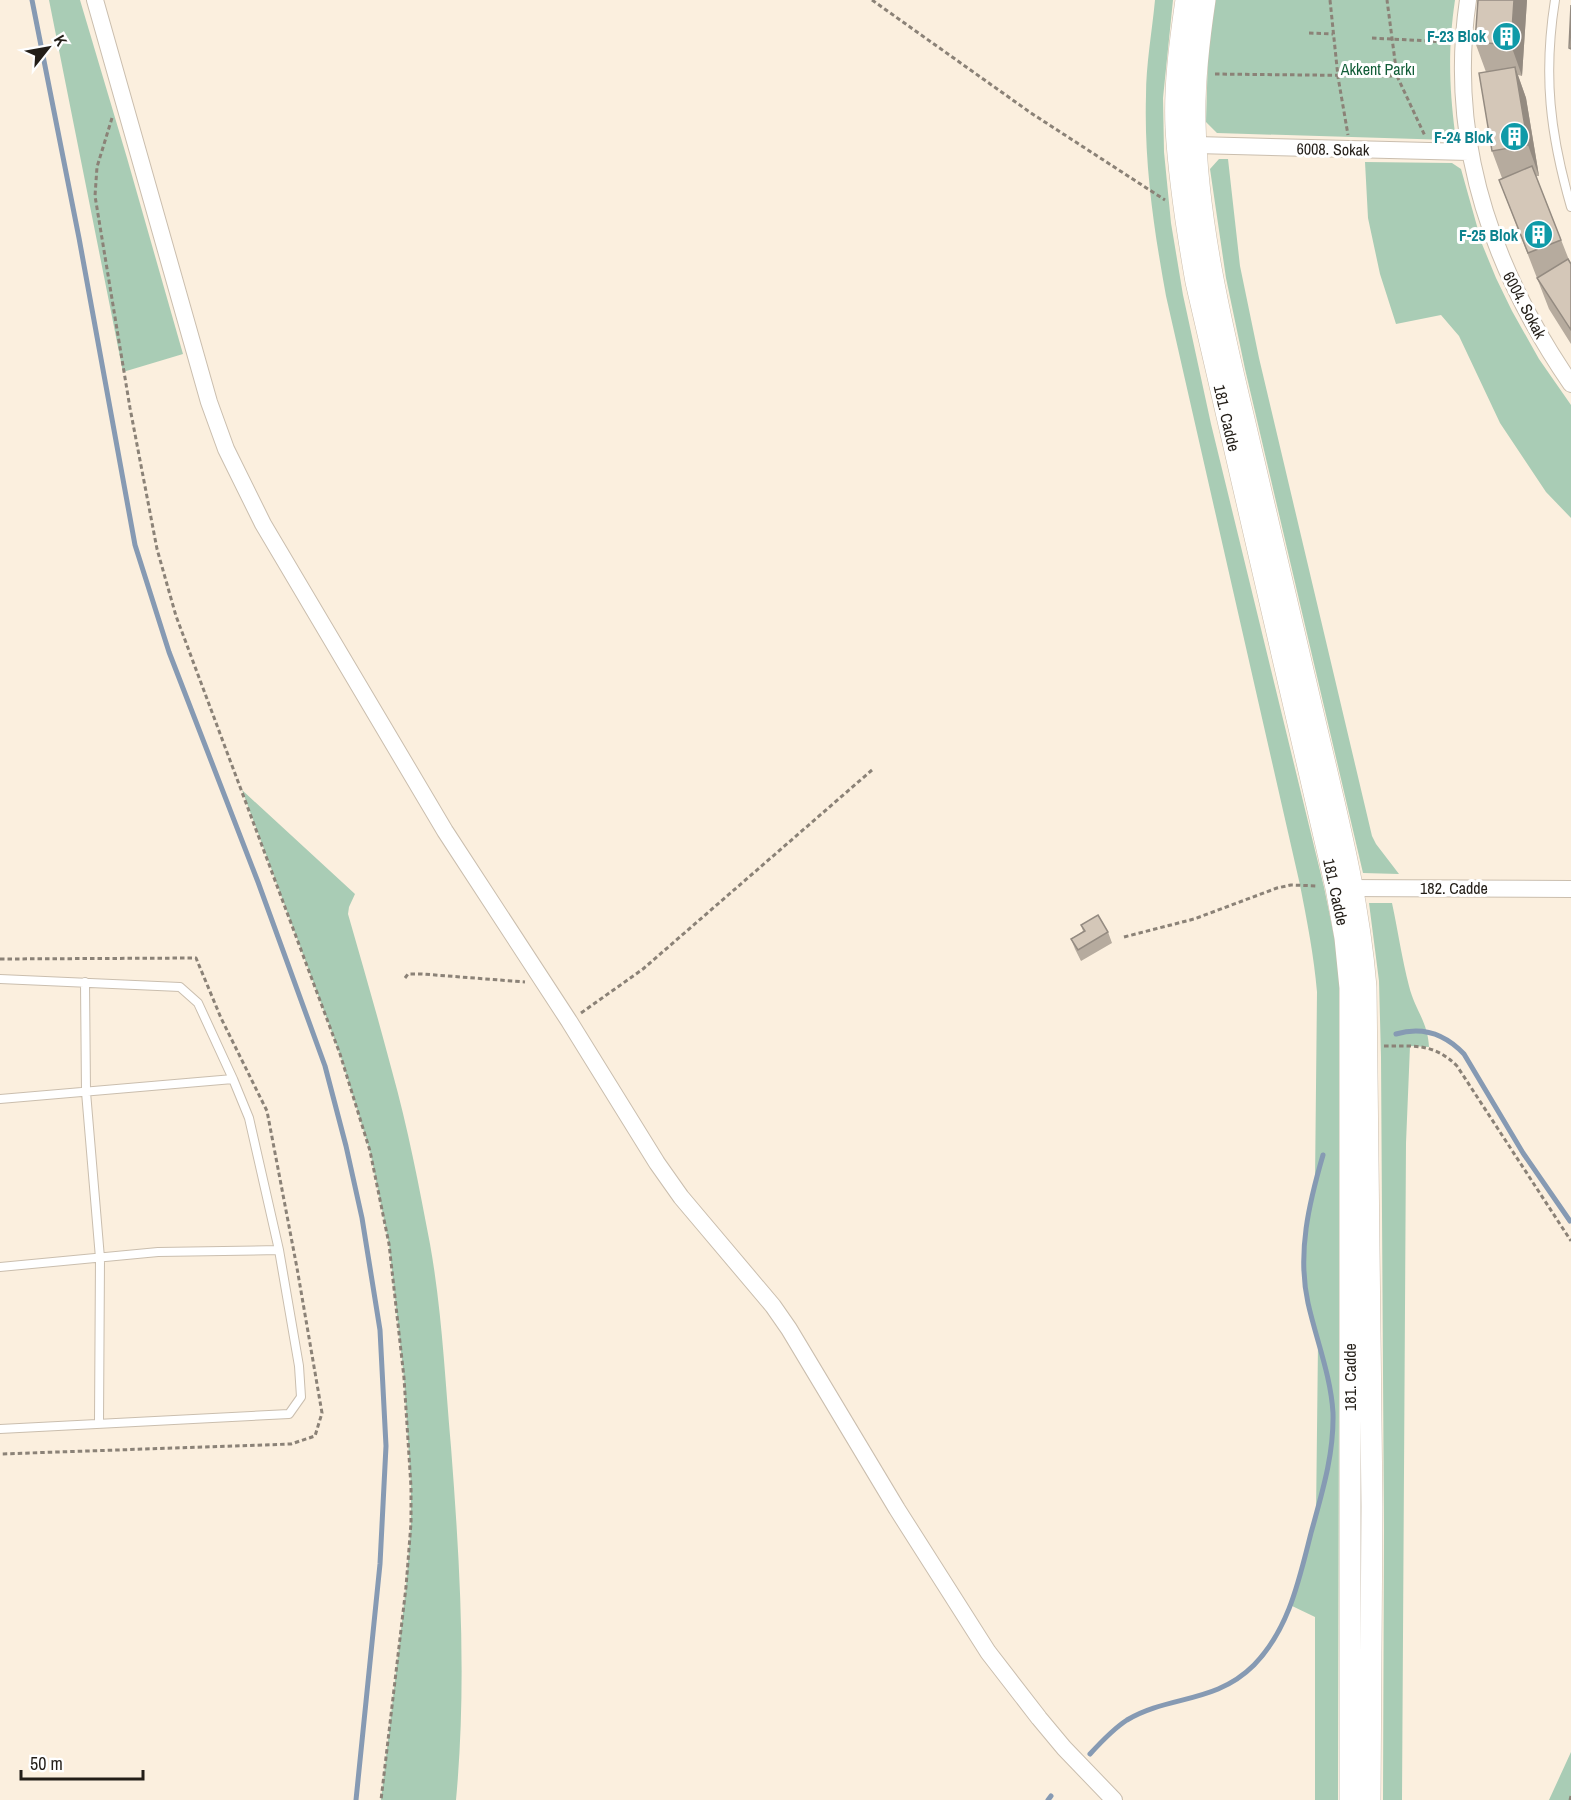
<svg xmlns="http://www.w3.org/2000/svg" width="1571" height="1800" font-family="'Archivo Narrow',sans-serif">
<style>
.green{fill:#a9ccb5}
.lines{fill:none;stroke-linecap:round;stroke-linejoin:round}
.stream{stroke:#869ab3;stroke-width:5}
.service-casing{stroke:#cabeae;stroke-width:10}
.minor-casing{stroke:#cabeae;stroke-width:18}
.tertiary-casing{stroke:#cabeae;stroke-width:22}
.path{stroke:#8b8277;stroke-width:3;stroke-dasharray:4.5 3;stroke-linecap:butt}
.service{stroke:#fff;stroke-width:8}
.minor{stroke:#fff;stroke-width:16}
.tertiary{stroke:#fff;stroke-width:21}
.wall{fill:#b6ab9e}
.shaded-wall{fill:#948b81}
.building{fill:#d4c7b8;stroke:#948b81;stroke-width:1.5}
.labels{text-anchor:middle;stroke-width:6;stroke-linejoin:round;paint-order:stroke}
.culture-label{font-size:16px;font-weight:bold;fill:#0d838f;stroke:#fff;text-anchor:end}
.park-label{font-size:16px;fill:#125d38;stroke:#fff}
.street-label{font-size:16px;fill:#231e18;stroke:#fff}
</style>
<rect width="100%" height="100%" fill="#fbefde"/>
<!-- green -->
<path class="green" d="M49 0H80L127 158 183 354 123 372Z
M1155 0H1173L1163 98 1164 152 1171 223 1183 295 1211 424 1324 887 1335 941 1340 987 1338 1800H1315V1617L1290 1605 1316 1517 1318 1343 1305 1288 1304 1252 1307 1215 1315 1182 1317 992C1314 956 1307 921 1300 885L1166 296C1154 230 1144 163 1146 96 1146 64 1152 32 1155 0Z
M1215 0H1455C1448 48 1449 85 1455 133L1450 140 1217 133 1206 122 1208 54Z
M1219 159H1228L1240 266 1259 358 1372 836 1376 844 1399 874 1363 873 1245 369 1226 278 1210 169Z
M1365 162 1452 163 1461 169 1482 244 1496 278 1512 311 1539 359 1571 405V518L1546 492 1500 423 1459 336 1441 315 1396 324 1380 274 1368 218Z
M242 790 355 894 349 907 348 914C363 966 378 1018 392 1071 408 1128 419 1186 430 1244 442 1311 445 1379 451 1447 460 1564 467 1682 456 1800H381L406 1587 411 1523V1487L404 1378 389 1244 370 1151 340 1054Z
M1369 903H1392C1398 931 1402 959 1409 986 1415 1010 1428 1022 1429 1047L1410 1046 1406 1143 1402 1800H1383L1384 1530 1381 1057 1379 981Z
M1571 1752V1800H1549Z"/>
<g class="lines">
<!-- stream -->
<path class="stream" d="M32 0 79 238 135 545 169 652 258 882 325 1066 346 1146 362 1218 380 1330 386 1446 380 1564 356 1800
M1396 1034C1423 1026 1446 1035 1464 1054L1523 1153 1570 1221
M1090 1754C1101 1742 1113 1729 1127 1720 1169 1695 1215 1704 1254 1665 1289 1629 1299 1580 1311 1533 1322 1493 1334 1455 1333 1413 1331 1376 1316 1339 1308 1303 1297 1253 1309 1203 1323 1155
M1048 1800 1051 1796"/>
<defs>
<path id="service" d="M1555 0C1543 75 1550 134 1571 207
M0 979 180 987 198 1003 233 1079 249 1118 279 1250 299 1366 301 1397 289 1414 0 1429
M85 982 86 1092 100 1258 99 1423
M0 1099 233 1079
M0 1267 158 1252 279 1250"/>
<path id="minor" d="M95 0 209 402 226 449 263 524 445 831 569 1021 657 1163 681 1197 773 1306 789 1329 897 1509 988 1652 1039 1718 1064 1748 1114 1800
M1468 0C1447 141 1492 269 1571 384
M1196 145 1469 152
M1341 888 1571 889"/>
<path id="tertiary" d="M1186 0C1180 42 1174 85 1176 128 1179 180 1187 231 1196 282L1336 888 1345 938 1350 988V1800
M1205 0C1199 40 1194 80 1195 121 1197 220 1221 323 1244 419 1268 524 1293 629 1318 734 1338 819 1359 900 1366 987L1372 1506 1370 1800"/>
</defs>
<!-- service casing -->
<use href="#service" class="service-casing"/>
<!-- minor casing -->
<use href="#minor" class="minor-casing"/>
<!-- tertiary casing -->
<use href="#tertiary" class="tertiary-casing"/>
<!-- path -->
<path class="path" d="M872 0 1031 113 1165 200
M1330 0 1338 77 1348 135
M1309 33 1333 34
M1372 38 1448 42
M1215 74 1397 76 1387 0
M1397 76 1425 136
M112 118 97 167 95 196 130 408 157 549 176 616 340 1054 370 1151 389 1244 404 1378 411 1487V1523L406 1587 381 1800
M1124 937 1194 919 1277 888 1291 885 1318 886
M0 959 196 958 221 1018 267 1111 297 1268 322 1413 315 1436 291 1444 0 1454
M405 978 408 974H422L525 982
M581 1013 643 969 872 770
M1384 1046C1414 1046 1434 1043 1457 1066L1571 1241
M1570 1800 1571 1796"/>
<!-- service -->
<use href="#service" class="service"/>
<!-- minor -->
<use href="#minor" class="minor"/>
<!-- tertiary -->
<use href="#tertiary" class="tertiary"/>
</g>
<!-- wall -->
<path class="wall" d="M1527 0 1522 76 1518 75 1526 98 1539 176H1536L1569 260 1571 264V344L1549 309 1499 180 1502 178 1492 151 1486 72 1475 42Z
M1081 925 1108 932 1112 943 1081 961 1075 949 1071 939 1083 931Z"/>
<!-- shaded-wall -->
<path class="shaded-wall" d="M1514 0H1527L1522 76 1511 45Z
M1515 67 1526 98 1539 176 1528 145Z"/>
<!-- building -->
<path class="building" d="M1478 0H1514L1511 45 1475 42Z
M1571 5V49L1569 48Z
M1515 67 1528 145 1492 151 1479 73Z
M1532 166 1561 240 1528 253 1499 180Z
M1568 259 1571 264V330L1537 278Z
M1098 915 1108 932 1078 950 1071 939 1085 931 1081 925Z"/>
<!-- icons -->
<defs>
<symbol id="building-disc" viewBox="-11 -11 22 22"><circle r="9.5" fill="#0f9aa8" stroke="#fff"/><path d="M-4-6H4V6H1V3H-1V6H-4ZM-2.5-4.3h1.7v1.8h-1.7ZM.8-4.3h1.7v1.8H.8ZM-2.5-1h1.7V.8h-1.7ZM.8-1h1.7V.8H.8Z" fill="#fff"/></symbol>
</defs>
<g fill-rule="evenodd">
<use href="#building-disc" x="1490" y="20" width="33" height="33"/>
<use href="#building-disc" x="1498" y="120" width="33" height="33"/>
<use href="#building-disc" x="1522" y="218" width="33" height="33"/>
</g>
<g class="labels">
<!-- culture labels -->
<g class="culture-label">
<text x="1486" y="42">F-23 Blok</text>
<text x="1493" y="143">F-24 Blok</text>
<text x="1518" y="241">F-25 Blok</text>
</g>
<!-- park labels -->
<g class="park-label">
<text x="1378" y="75">Akkent Parkı</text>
</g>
<!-- street labels -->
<g class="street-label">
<text transform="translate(1333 149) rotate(1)" y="6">6008. Sokak</text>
<text transform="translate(1525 305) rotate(62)" y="6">6004. Sokak</text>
<text transform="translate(1227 418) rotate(77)" y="6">181. Cadde</text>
<text x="1454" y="894">182. Cadde</text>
<text transform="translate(1336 892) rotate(78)" y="6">181. Cadde</text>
<text transform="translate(1350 1377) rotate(-90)" y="6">181. Cadde</text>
</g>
</g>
<!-- north arrow -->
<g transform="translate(48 48) rotate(59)" stroke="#ffffff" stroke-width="4.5" paint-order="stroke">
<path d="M0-4.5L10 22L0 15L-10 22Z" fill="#231e18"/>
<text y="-9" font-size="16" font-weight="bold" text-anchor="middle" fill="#231e18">K</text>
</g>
<!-- scale -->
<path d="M21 1770v9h122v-9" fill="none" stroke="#231e18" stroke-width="3"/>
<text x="30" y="1770" font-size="18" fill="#231e18" stroke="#ffffff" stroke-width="4.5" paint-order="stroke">50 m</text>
</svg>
